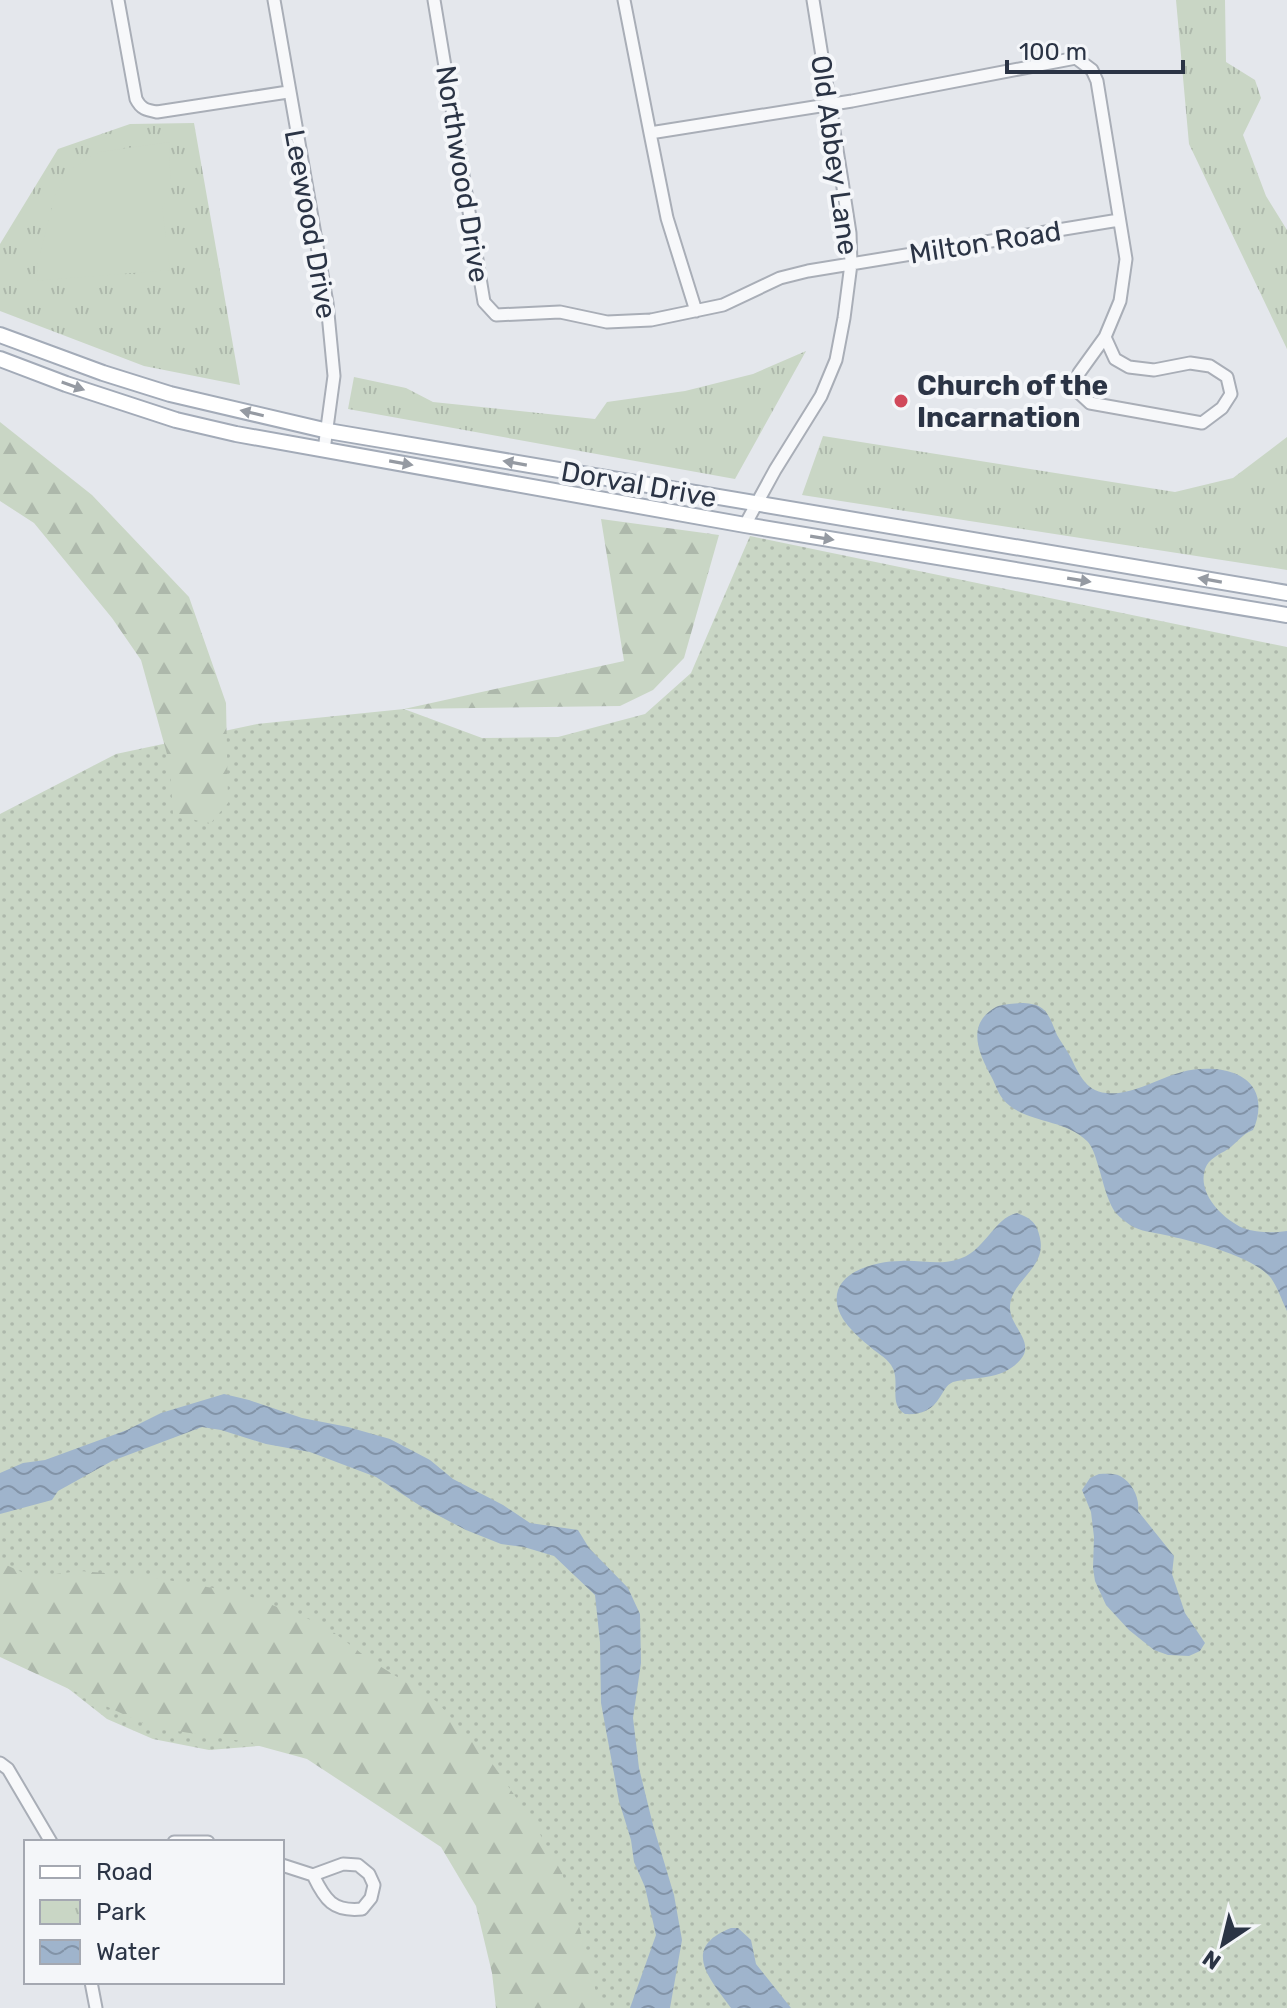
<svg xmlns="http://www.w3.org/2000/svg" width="1287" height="2008" font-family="Rubik,sans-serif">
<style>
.grass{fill:url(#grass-dots)}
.forest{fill:url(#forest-firs)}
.park{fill:url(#park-tufts)}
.pitch{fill:#c9d6c5}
.water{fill:url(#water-waves)}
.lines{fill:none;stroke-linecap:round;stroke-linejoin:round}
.minor-casing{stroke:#a9aeb7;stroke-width:15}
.major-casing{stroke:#a3abb8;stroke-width:18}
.minor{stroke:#f7f8fa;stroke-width:11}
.major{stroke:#fff;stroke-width:14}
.oneway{fill:#959aa2}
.poi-dot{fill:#d1495b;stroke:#f4f6f9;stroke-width:3}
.labels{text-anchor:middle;stroke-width:8;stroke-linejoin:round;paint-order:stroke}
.street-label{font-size:28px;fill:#2b3445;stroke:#f4f6f9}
.poi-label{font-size:28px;font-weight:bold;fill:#2b3445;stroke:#f4f6f9;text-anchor:start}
</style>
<defs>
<pattern id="grass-dots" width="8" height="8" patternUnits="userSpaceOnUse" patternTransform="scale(2)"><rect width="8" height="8" fill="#c9d6c5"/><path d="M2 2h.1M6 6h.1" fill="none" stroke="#adb8ab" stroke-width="1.8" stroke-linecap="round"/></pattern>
<pattern id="forest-firs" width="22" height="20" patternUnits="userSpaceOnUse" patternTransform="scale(2)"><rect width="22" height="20" fill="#c9d6c5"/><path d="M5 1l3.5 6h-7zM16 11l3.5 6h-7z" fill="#adb8ab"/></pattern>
<pattern id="park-tufts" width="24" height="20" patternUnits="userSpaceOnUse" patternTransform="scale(2)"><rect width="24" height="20" fill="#c9d6c5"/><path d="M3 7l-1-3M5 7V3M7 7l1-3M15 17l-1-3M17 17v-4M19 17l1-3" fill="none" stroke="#adb8ab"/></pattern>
<pattern id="water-waves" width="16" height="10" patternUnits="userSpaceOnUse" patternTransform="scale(2)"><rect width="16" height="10" fill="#9fb4cc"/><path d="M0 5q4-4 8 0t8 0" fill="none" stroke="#8293a7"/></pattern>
</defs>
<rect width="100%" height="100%" fill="#e4e7ec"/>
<!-- grass -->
<path class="grass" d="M750 536 1287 647V2008H529L445 1829 295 1743 209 1750 153 1739 107 1719 23 1653 0 1640V814L116 754 257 724 404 709 482 738 558 737 645 714 691 673Z"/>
<!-- forest -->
<path class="forest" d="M0 422 92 495 189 597 226 703 228 803 210 824 173 814 170 765 141 660 112 618 34 523 0 501Z
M601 519 719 535 684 658 653 690 620 706 404 709 624 661Z
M0 1562 32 1577 80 1571 145 1576 241 1593 324 1625 370 1660 436 1701 491 1762 532 1820 562 1873 589 1958 599 2008H496L492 1973 476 1906 441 1847 307 1759 241 1741 151 1727 0 1657Z"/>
<!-- park -->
<path class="park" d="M1176 0H1225L1226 62 1255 80 1261 98 1243 135 1266 196 1287 230V349L1189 144Z
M194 123 240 385 144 366 0 311V244L58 149 130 124Z
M806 351 735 479 348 409 354 377 406 388 433 402 595 419 607 402 685 391 753 374Z
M823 436 1175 492 1233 478 1287 437V570L802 495Z"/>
<!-- pitch -->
<path class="pitch" d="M169 142 171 194 162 207 170 270 33 281 55 195 70 169 99 152Z"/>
<!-- water -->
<path class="water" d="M1020 1003C1046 1003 1048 1013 1057 1035 1061 1042 1066 1049 1070 1056 1078 1072 1085 1091 1106 1093 1132 1096 1158 1078 1182 1072 1205 1066 1241 1067 1254 1089 1261 1101 1259 1118 1253 1130 1242 1134 1237 1143 1228 1149 1219 1155 1209 1158 1205 1169 1197 1194 1223 1219 1243 1228 1257 1233 1273 1233 1287 1231V1311C1282 1301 1278 1288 1271 1278 1253 1256 1193 1241 1165 1235 1153 1232 1141 1232 1130 1225 1126 1222 1120 1218 1116 1213 1107 1202 1102 1177 1097 1162 1095 1155 1092 1146 1087 1141 1066 1120 1033 1123 1010 1106 999 1098 997 1087 991 1076 978 1052 966 1024 996 1007 1002 1004 1012 1004 1020 1003Z
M1017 1213C1031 1218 1037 1223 1040 1238 1047 1269 1010 1280 1010 1308 1010 1326 1035 1342 1021 1359 1003 1381 977 1376 953 1382 945 1386 945 1390 940 1397 932 1411 920 1415 905 1414 887 1403 902 1381 891 1365 886 1357 875 1352 868 1345 859 1338 849 1328 843 1319 837 1310 835 1299 838 1290 846 1268 881 1261 901 1261 919 1260 939 1265 956 1260 985 1253 993 1218 1017 1213Z
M224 1394 249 1400 302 1418 348 1427 390 1439 430 1460 453 1479 503 1505 530 1523 578 1530 589 1548 628 1588 640 1614 641 1663 633 1718 639 1768 653 1825 674 1895 682 1940 670 2008H630L656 1935 645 1887 634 1862 631 1840 619 1801 601 1703 600 1642 595 1595 554 1556 524 1547 501 1544 466 1530 422 1507 376 1477 310 1452 266 1444 221 1430 202 1427 112 1461 58 1491 52 1500 0 1514V1473L23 1463 45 1460 127 1430 161 1413Z
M1099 1474C1106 1474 1114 1473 1120 1476 1132 1482 1140 1498 1138 1511L1174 1556 1172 1574 1185 1613 1205 1643 1200 1651 1189 1656 1168 1655 1154 1650 1129 1630 1106 1605 1095 1581 1093 1568 1094 1537 1091 1512 1082 1490 1090 1478Z
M731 1928H738L751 1940 756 1964 791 2008H731C710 1979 680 1948 731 1928Z"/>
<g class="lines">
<defs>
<path id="minor" d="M118 0 136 99C141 109 146 110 157 112L288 92
M274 0 327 303 334 376 324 450
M434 0 484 302 496 315 560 312 607 322 651 320 723 305 780 278 808 271 1119 220
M624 0 650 133 852 101 1076 58 1092 70 1097 81 1126 259 1120 301 1105 337 1079 373 1076 390 1090 403 1202 423 1222 408 1231 394 1227 377 1210 366 1190 363 1154 370 1129 367 1115 359 1105 337
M650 133 667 218 696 311
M745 525 775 470 821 396 836 360 844 318 851 264 850 233 842 181 813 0
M0 1763 8 1769 51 1842
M174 1842H208
M282 1865 313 1875 343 1864 358 1865 369 1874 374 1885 371 1898 362 1909C333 1912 325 1900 313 1875
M91 1982 96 2008"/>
<path id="major" d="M0 335 103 373 170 394 328 431 1287 593
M0 359 66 384 176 420 236 434 745 525 1287 615"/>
</defs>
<!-- minor casing -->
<use href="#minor" class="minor-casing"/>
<!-- major casing -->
<use href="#major" class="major-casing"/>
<!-- minor -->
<use href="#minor" class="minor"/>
<!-- major -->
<use href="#major" class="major"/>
</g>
<!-- one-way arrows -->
<defs><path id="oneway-solid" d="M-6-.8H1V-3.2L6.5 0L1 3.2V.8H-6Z" transform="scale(2)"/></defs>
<g class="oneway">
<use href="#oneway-solid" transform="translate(73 386) rotate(19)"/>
<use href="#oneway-solid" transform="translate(252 413) rotate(-167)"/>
<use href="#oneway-solid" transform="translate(401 463) rotate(10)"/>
<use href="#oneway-solid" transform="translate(515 463) rotate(-170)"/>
<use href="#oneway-solid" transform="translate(822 538) rotate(9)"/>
<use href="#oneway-solid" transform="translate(1079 580) rotate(9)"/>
<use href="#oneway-solid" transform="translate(1210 580) rotate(-170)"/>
</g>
<!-- markers -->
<circle class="poi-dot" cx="901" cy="401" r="8"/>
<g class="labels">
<!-- street labels -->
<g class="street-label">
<text transform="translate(835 155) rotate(82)" y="10">Old Abbey Lane</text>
<text transform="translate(463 174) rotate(81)" y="10">Northwood Drive</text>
<text transform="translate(311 224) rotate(80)" y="10">Leewood Drive</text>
<text transform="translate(985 242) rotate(-9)" y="10">Milton Road</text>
<text transform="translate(639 484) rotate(10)" y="10">Dorval Drive</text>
</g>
<!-- poi labels -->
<g class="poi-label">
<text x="917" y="395">Church of the<tspan x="917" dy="32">Incarnation</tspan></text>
</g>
</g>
<!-- legend -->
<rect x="24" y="1840" width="260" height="144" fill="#f4f6f9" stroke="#a4a8b1" stroke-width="2"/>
<rect x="40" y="1866" width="40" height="12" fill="#ffffff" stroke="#a4a8b1" stroke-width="2"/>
<text x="96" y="1880" font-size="24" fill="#2b3445">Road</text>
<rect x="40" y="1900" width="40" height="24" fill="url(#park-tufts)" stroke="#a4a8b1" stroke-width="2"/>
<text x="96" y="1920" font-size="24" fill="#2b3445">Park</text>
<rect x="40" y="1940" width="40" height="24" fill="url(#water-waves)" stroke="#a4a8b1" stroke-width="2"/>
<text x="96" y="1960" font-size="24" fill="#2b3445">Water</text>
<!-- north arrow -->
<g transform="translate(1223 1944) rotate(215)" stroke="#f4f6f9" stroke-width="6" paint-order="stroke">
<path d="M0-6L14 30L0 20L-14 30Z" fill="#2b3445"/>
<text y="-12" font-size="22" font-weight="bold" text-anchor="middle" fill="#2b3445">N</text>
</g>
<!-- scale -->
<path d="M1007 60v12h176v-12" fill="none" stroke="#2b3445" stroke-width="4"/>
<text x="1019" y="60" font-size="24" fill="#2b3445" stroke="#f4f6f9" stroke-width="6" paint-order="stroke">100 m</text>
</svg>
